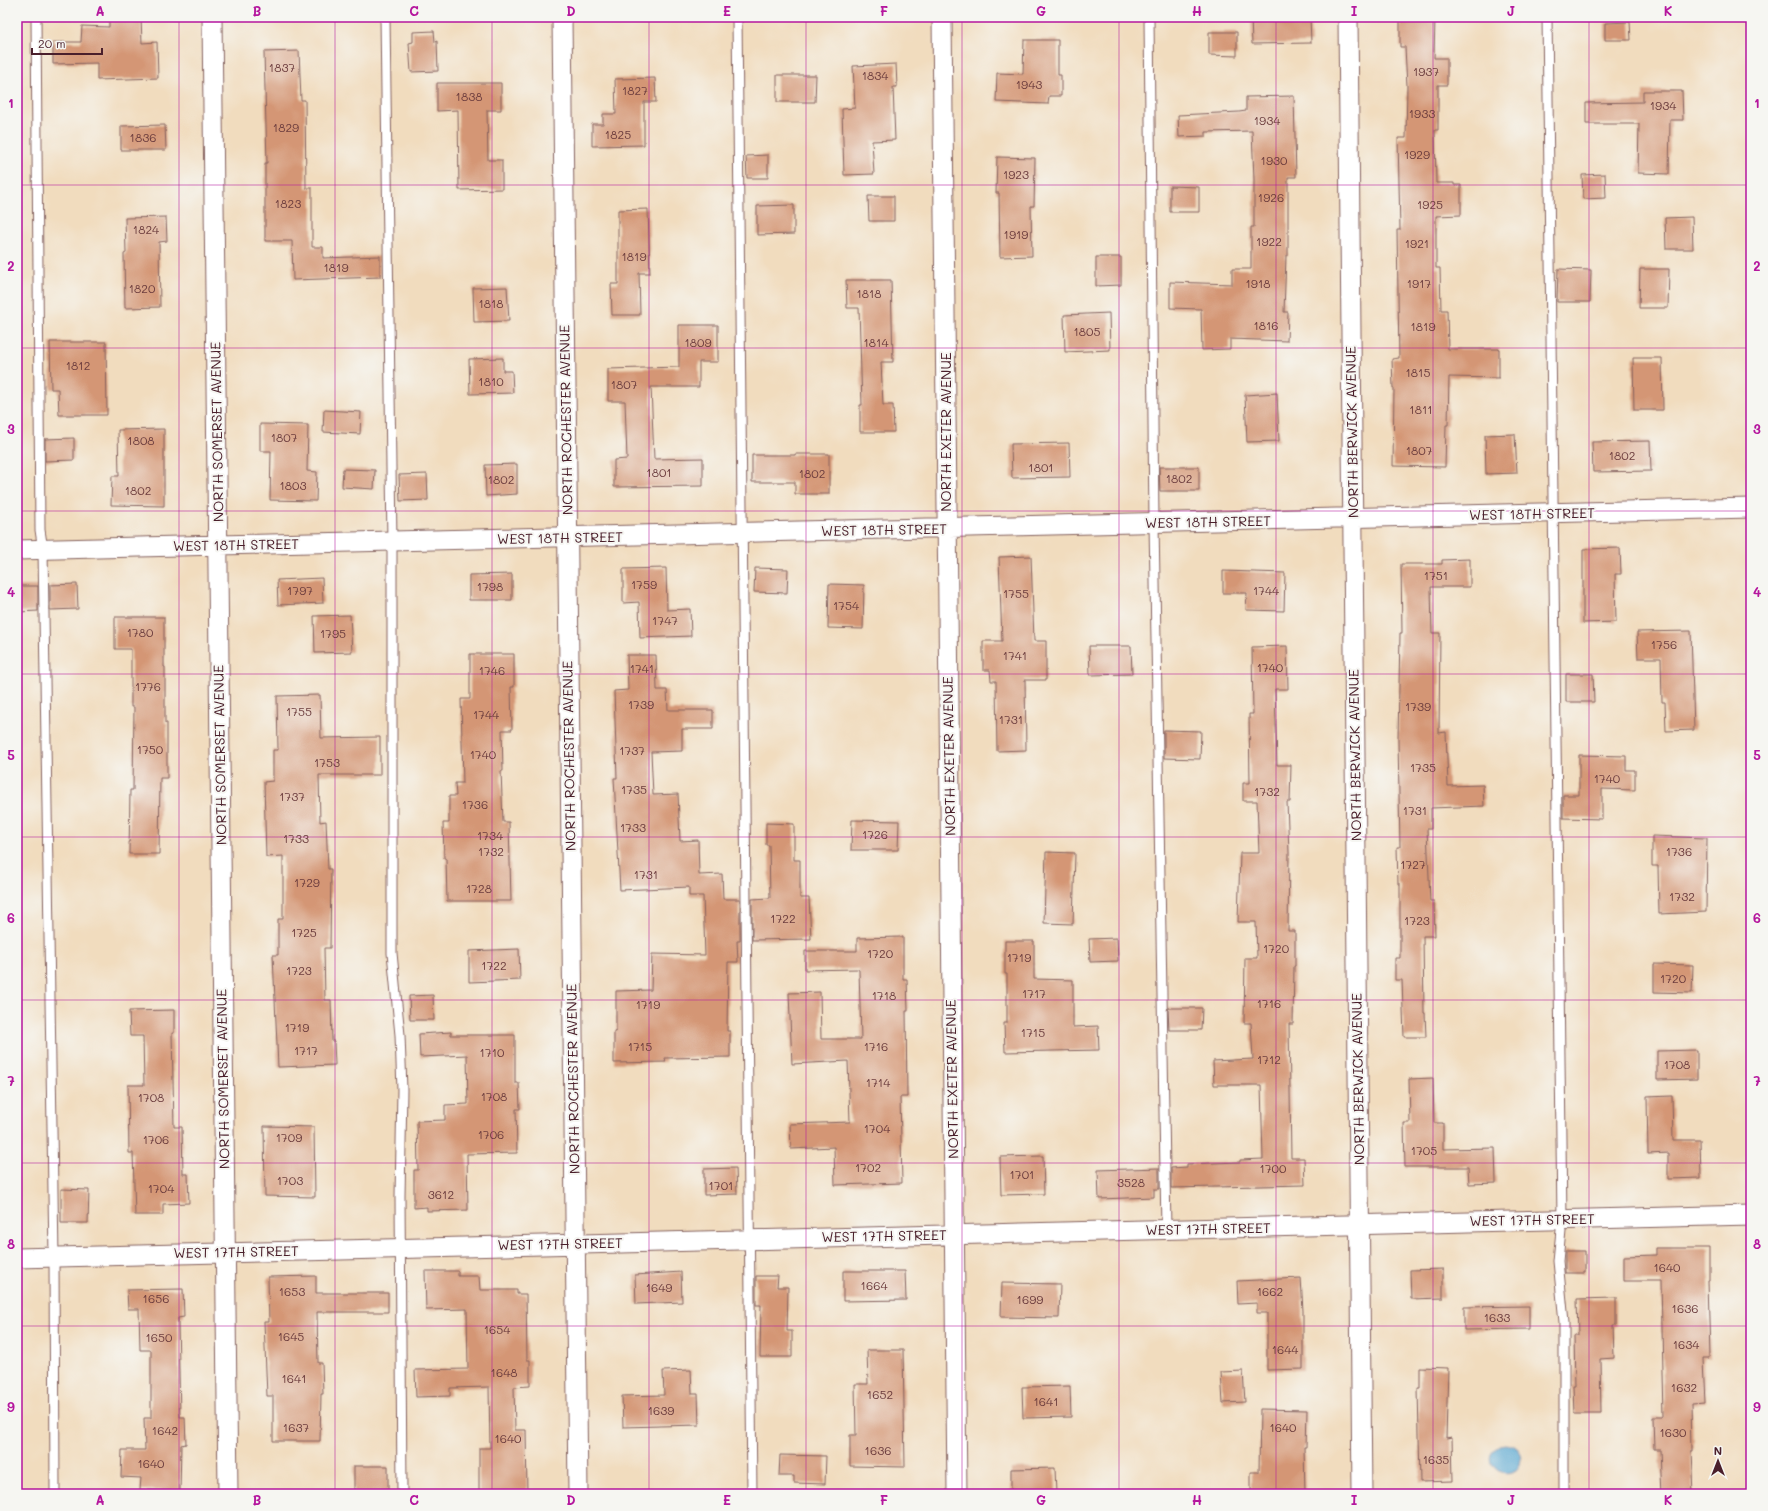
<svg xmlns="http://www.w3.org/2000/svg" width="1768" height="1511" font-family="Mali,sans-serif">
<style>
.water{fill:#56a6d0;stroke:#50627e}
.building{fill:#d49675}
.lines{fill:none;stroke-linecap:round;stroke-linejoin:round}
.service-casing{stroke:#84615e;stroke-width:11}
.minor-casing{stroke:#84615e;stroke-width:21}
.service{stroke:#fff;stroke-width:9}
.minor{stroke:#fff;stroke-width:19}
.grid{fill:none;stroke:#b5179e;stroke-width:1;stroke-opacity:0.55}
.labels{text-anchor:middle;stroke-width:4;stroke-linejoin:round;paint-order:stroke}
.number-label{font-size:12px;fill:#6c3d3e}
.street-label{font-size:14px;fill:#4a1f2b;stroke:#f6f6f2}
.neatline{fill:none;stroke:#b5179e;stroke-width:1.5}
.grid-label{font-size:13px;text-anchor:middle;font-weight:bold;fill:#b5179e}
</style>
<rect width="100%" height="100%" fill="#f6f6f2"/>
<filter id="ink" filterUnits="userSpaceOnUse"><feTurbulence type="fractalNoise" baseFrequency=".025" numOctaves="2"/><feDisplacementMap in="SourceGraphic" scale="8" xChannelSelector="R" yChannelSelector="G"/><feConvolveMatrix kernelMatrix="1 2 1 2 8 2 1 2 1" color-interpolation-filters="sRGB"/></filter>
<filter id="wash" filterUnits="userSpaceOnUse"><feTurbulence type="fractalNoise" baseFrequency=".012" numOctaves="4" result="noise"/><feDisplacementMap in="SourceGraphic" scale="16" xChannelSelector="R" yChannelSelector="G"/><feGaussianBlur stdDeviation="0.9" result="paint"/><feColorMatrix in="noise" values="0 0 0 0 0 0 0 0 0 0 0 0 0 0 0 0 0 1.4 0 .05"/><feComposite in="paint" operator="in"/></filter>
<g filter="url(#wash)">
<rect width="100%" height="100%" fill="#f1dcbe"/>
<!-- water -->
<path class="water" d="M1491 1459a15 15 0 1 1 30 0a15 15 0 1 1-30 0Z"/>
<g id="blocks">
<!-- building -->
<path class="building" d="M109 17H141L142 43 157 42 158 78 97 80V63L53 64V42H81L82 26 109 27Z
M1251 17H1310L1311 43 1252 44Z
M1400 17H1435L1434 58H1447V85H1438V130H1435L1436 183H1454V185H1461V215L1436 216V268H1440L1441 310H1447L1448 349H1499V378L1449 377 1448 425H1446L1445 467 1393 466 1394 388H1393L1392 359 1399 358 1397 230H1400L1398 138H1406L1407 86 1405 47H1400Z
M1630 22 1631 40H1605V23Z
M434 31 435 42 437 41 438 71 411 72 409 43 413 42V32Z
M1209 32H1237V56L1209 55Z
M1024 40H1058V75H1061V96H1049L1048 104 996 102 997 73 1023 74Z
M299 51 301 100H305L306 188H312V247H323V258L380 256V277L293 280 292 241H265V163H267L264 52Z
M896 64 897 87H893L895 140 872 141 874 174 844 175 842 109 855 108 853 66Z
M777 75H816L815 102H777Z
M655 78 656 102H644V145L592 146V124H603V114H616L615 79Z
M437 83H501V110H487L488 160H502V189L459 190 458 110 437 111Z
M1643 91H1682L1683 120H1670L1669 174 1638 173 1639 124H1586V103L1643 102Z
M1294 96 1296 177H1288V256H1286L1284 312H1288L1287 341 1230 339V349L1202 350 1201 309 1170 308V282L1232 284V269H1251V227H1254V179L1252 131 1206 132V136L1179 137 1178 115 1239 112 1246 111V97Z
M165 125 166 150H121V126Z
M768 155V178H747L746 156Z
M997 157 1035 158 1034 206H1031L1032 256 1000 257 999 193H996Z
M1605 174 1606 198 1583 199 1582 175Z
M1170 186 1199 187V212H1170Z
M868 196H894V221H869Z
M794 205V234L757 235V206Z
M648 209 650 273H639L640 315H612L611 284H618V210Z
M166 217 167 241 159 242 160 307 125 308 124 254 126 253 125 218Z
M1692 217 1693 249H1666L1665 218Z
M1096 257H1121V285L1096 286Z
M1558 269 1591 270 1590 302H1557Z
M1640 269H1669L1668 308H1639Z
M846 280H891L893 362H881L883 405H893L894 432H860V405H862L859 308H847Z
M507 287 509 321 474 322 473 288Z
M1109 313 1110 350 1065 352 1064 315Z
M679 325H718V362H699V387H651L654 459 703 458V486L614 487V460L627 459 625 401H608V369L679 367Z
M50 342H106L107 415H59L58 389H51Z
M503 358V371H512L513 393 470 394 469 359Z
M1633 358H1662L1663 410H1634Z
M1277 393 1279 441 1247 442 1245 395Z
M324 410 361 412 360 434 323 432Z
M260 424 308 425 307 471 317 472 316 501 270 500 271 451H260Z
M164 429V506L111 505 112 476H119L118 430Z
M1515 434 1517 473 1486 474 1485 435Z
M74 438V460L45 461V439Z
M1650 441 1651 471 1593 472 1592 442Z
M1069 443 1070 477 1012 478 1011 444Z
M795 454H829V494H795V482H752V455H795Z
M517 464V494L486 496 485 465Z
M1159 467H1199V491H1160Z
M343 469 375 470 374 489 342 487Z
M427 474 428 500 400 501 399 475Z
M1620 548 1621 574H1615L1616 622 1583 623V549Z
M1031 556 1034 641H1046V680H1025L1026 750 997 751 996 681H991L990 670H983V641H1002L999 557Z
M1470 559V587H1431L1432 633H1440L1439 733 1446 732 1448 786 1483 785 1484 806 1431 808V829H1427L1430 901H1434L1435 936H1423L1424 1013H1425L1426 1037H1404L1402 980H1395V958H1400V884H1398L1397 847H1400L1398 740 1400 633H1402L1401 564H1442V560Z
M666 568 667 610 690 609 691 636 640 638 639 602 623 603V569Z
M755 568 788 569 787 593 754 592Z
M1223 571 1285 573 1284 611 1246 610 1247 593H1223Z
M512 574V600H469V575Z
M322 578 323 603 278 605 277 580Z
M77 584 78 609 50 610V585Z
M829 584 864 585 863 629 828 628Z
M17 586H38V611L17 612Z
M350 615 352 652 315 653 314 616Z
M115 617H164V667H165V723H167V778H160L159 854H129L130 790H133L134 707H131V649H115Z
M1691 631 1694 730 1666 731 1665 702H1662L1661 658H1638L1637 632Z
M1089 646H1131L1132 674 1090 675Z
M1287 646 1288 689H1275L1277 765H1291L1290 802H1287L1289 853 1288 931H1295V966H1294L1293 1024H1289L1291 1158H1304L1305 1185 1171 1188V1168L1187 1167V1164L1240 1162V1160L1263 1159 1261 1085H1214L1213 1061 1253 1059 1251 1023H1244L1245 958H1257L1256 922H1238L1240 853H1259L1257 801H1243V783H1250L1249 714H1253L1252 647Z
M470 654H514V687H511L512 730H502L503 771H501L503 822H509L511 901H447L446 858H444L443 823H449V796H456L455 783H463L461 699H470Z
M627 655H656L657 690H667L668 710H713V729H682V751L651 752 653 795 678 794 680 841 698 840 699 875 722 874 723 899H740V941H737L738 962H728L727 1031H730V1057L665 1058 666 1062 614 1063V1032L616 1031V991L651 990 652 954 705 955 703 896H689V887L620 890 614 778H617L614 691 628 690Z
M1566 674H1593L1594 702H1566Z
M320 695 321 738 380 737V775H319L320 822 326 821 328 869H331L330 948H324L325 1000H331L332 1041H334L335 1065 278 1067 273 955H278V919H283V856L266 857 264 782 273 781V750H278L277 696Z
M1164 730 1201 731 1200 759 1164 758Z
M1579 755 1626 756V770H1635V790L1602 789V819L1563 818V795H1579Z
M852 820 899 821 898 850H851Z
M766 823 794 824V860H800V898H809L811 939 752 940V899L770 898 769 845H766Z
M1652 836 1707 838 1706 912 1659 914 1658 866H1652Z
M1046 852 1075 853 1073 924 1044 923Z
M903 937V979H907L908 1011H906L907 1097H900L902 1183 835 1185 834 1147 791 1149 790 1124 850 1122 848 1061 792 1064 789 993 820 992 821 1039H861L859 970 857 969 805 970V951H857V938Z
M1117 938 1118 961 1090 962 1089 939Z
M1005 941H1034V979L1073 980V1027L1098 1026 1099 1050 1005 1052 1004 1023H1007V974H1005Z
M519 949 520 980 469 982V951Z
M1654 964 1693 965 1692 993 1654 992Z
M433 995 434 1020H410L409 996Z
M1168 1008H1202L1201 1030H1169Z
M174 1010V1033H172L174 1127H182L183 1174H188L189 1203 163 1204V1215H135L133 1153H129L128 1085H144L143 1036H130L129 1011Z
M451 1032V1035H515V1083H519L520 1109H516L517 1153 467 1154 468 1210 427 1211V1207L414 1208V1170H418L417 1121 445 1120V1105L468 1104 467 1055 420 1057 419 1034Z
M1697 1050V1079L1657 1080V1051Z
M1433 1078 1434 1123H1443V1149L1495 1148 1496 1183 1469 1184 1468 1167H1405L1404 1123H1410L1409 1079Z
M1672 1096 1673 1140H1700L1701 1178 1668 1179V1153L1648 1154 1647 1097Z
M264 1126 314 1127 315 1197 265 1196Z
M1043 1156 1044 1194 1001 1195 1000 1157Z
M736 1168 737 1194 704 1195V1169Z
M1159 1168V1189H1154V1197L1099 1199 1098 1170Z
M61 1189 89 1190 88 1223H61Z
M1656 1248H1709V1280H1708L1710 1358H1703L1705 1403 1692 1404 1693 1449H1691L1693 1494H1662L1660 1450H1654L1653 1417H1664L1661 1281H1624V1256L1656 1255Z
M1565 1251H1585V1273H1565Z
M1443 1269V1298L1411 1299 1410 1270Z
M425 1271H458V1276H479L480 1290H517V1294H526L527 1360H530V1386L514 1387 515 1430H526L527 1494H479V1448H490L489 1387 450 1388V1396L416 1397 415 1370 468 1369 467 1309 426 1310Z
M843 1271H905L906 1300 843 1301Z
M681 1272 682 1302 636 1304 635 1275Z
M316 1276V1293H388V1312H317L318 1363H322L323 1394H321L320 1441H273V1396H267L264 1322H269L268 1277Z
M756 1276H778L777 1287H788L787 1331H792V1357H760L761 1305H756Z
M1301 1278 1303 1311V1369L1267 1370V1313H1257V1303L1238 1304 1237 1281Z
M1002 1283 1060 1284 1059 1318 1001 1317Z
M183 1289 184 1317 178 1318 180 1417H185L186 1444 181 1445 180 1491 140 1490 141 1478 121 1477 122 1450H145L144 1418H151V1350H140L139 1309H128L127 1290Z
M1616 1298V1325H1613L1614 1358 1600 1359 1601 1413H1574L1573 1386H1575L1574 1335H1578L1577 1299Z
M1529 1306V1329L1464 1330V1307Z
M867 1350H903L905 1467 850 1466V1435H856L855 1384H868Z
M1420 1367 1448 1368 1446 1438 1452 1437 1453 1481 1420 1482 1418 1388H1420Z
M691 1370 692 1394H698L699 1425 623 1427 622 1396 664 1395 663 1371Z
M1243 1371 1245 1402 1223 1403 1221 1372Z
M1070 1386 1071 1417 1023 1418 1022 1387Z
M1260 1409 1307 1410 1306 1447H1304L1305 1494H1251V1472H1259Z
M780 1455 826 1456 825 1484 794 1483V1476H779Z
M354 1466H388V1494H354Z
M1055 1468 1056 1494H1011V1469Z"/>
</g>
</g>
<g filter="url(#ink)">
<use href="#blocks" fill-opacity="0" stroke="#84615e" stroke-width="1"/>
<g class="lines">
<defs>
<path id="service" d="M36 17 40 530 43 550 54 1257 55 1494
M385 17 392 542V953L400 1035 402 1090 400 1196 402 1494
M737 17 752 1494
M1149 17 1154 523 1166 1230
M1547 17 1562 1220 1558 1261 1564 1322V1494"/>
<path id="minor" d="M212 17 228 1494
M562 17 578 1494
M942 17 957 1494
M1348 17 1362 1494
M17 550 1751 508
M17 1258 1751 1215"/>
</defs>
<!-- service casing -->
<use href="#service" class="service-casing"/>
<!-- minor casing -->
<use href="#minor" class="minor-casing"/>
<!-- service -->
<use href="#service" class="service"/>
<!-- minor -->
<use href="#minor" class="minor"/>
</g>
</g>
<!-- grid -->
<path class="grid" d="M179 17V1494M335 17V1494M492 17V1494M649 17V1494M806 17V1494M962 17V1494M1119 17V1494M1276 17V1494M1433 17V1494M1589 17V1494M17 185H1751M17 348H1751M17 511H1751M17 674H1751M17 837H1751M17 1000H1751M17 1163H1751M17 1326H1751"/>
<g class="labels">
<!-- number labels -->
<g class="number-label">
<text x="282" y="72">1837</text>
<text x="1426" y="76">1937</text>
<text x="875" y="80">1834</text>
<text x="1029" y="89">1943</text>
<text x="635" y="95">1827</text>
<text x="469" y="101">1838</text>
<text x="1663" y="110">1934</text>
<text x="1422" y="118">1933</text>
<text x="1267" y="125">1934</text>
<text x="286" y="132">1829</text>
<text x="618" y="139">1825</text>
<text x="143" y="142">1836</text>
<text x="1417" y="159">1929</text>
<text x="1274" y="165">1930</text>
<text x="1016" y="179">1923</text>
<text x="1271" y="202">1926</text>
<text x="288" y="208">1823</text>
<text x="1430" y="209">1925</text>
<text x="146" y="234">1824</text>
<text x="1016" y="239">1919</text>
<text x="1269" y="246">1922</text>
<text x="1417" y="248">1921</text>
<text x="634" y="261">1819</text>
<text x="336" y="272">1819</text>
<text x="1258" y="288">1918</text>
<text x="1419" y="288">1917</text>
<text x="142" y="293">1820</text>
<text x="869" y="298">1818</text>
<text x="491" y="308">1818</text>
<text x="1266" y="330">1816</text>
<text x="1423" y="331">1819</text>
<text x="1087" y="336">1805</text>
<text x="698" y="347">1809</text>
<text x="876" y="347">1814</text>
<text x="78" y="370">1812</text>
<text x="1418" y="377">1815</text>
<text x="491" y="386">1810</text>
<text x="624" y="389">1807</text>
<text x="1421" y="414">1811</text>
<text x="284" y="442">1807</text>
<text x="141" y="445">1808</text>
<text x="1419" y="455">1807</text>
<text x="1622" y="460">1802</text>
<text x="1041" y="472">1801</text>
<text x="659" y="477">1801</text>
<text x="812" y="478">1802</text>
<text x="1179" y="483">1802</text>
<text x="501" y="484">1802</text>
<text x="293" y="490">1803</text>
<text x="138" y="495">1802</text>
<text x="1436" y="580">1751</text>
<text x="644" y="589">1759</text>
<text x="490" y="591">1798</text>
<text x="300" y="595">1797</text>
<text x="1266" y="595">1744</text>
<text x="1016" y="598">1755</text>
<text x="846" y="610">1754</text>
<text x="665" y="625">1747</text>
<text x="140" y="637">1780</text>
<text x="333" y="638">1795</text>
<text x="1664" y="649">1756</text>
<text x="1015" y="660">1741</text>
<text x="1270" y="672">1740</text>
<text x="642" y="673">1741</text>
<text x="492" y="675">1746</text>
<text x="148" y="691">1776</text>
<text x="641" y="709">1739</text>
<text x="1418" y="711">1739</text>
<text x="299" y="716">1755</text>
<text x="486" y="719">1744</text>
<text x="1011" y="724">1731</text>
<text x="150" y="754">1750</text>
<text x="632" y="755">1737</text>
<text x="483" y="759">1740</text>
<text x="327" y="767">1753</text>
<text x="1423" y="772">1735</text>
<text x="1607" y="783">1740</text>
<text x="634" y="794">1735</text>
<text x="1267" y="796">1732</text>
<text x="292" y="801">1737</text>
<text x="475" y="809">1736</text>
<text x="1415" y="815">1731</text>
<text x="633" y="832">1733</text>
<text x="875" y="839">1726</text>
<text x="490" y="840">1734</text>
<text x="296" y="843">1733</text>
<text x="491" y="856">1732</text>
<text x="1679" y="856">1736</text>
<text x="1413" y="869">1727</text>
<text x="646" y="879">1731</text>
<text x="307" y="887">1729</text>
<text x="479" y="893">1728</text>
<text x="1682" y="901">1732</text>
<text x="783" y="923">1722</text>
<text x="1417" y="925">1723</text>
<text x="304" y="937">1725</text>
<text x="1276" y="953">1720</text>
<text x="880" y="958">1720</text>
<text x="1019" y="962">1719</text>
<text x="494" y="970">1722</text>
<text x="299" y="975">1723</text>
<text x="1673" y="983">1720</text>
<text x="1034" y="998">1717</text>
<text x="884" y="1000">1718</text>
<text x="1269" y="1008">1716</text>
<text x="648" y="1009">1719</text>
<text x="297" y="1032">1719</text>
<text x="1033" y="1037">1715</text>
<text x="640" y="1051">1715</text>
<text x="876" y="1051">1716</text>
<text x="306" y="1055">1717</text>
<text x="492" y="1057">1710</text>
<text x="1269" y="1064">1712</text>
<text x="1677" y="1069">1708</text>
<text x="878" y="1087">1714</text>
<text x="494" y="1101">1708</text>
<text x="151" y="1102">1708</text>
<text x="877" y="1133">1704</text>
<text x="491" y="1139">1706</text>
<text x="289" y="1142">1709</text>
<text x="156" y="1144">1706</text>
<text x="1424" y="1155">1705</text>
<text x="868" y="1172">1702</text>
<text x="1273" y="1173">1700</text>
<text x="1022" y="1179">1701</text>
<text x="290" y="1185">1703</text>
<text x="1131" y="1187">3528</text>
<text x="721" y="1190">1701</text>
<text x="161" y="1193">1704</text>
<text x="441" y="1199">3612</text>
<text x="1667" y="1272">1640</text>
<text x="874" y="1290">1664</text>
<text x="659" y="1292">1649</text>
<text x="292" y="1296">1653</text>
<text x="1270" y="1296">1662</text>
<text x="156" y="1303">1656</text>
<text x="1030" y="1304">1699</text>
<text x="1685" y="1313">1636</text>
<text x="1497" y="1322">1633</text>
<text x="497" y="1334">1654</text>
<text x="291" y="1341">1645</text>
<text x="159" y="1342">1650</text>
<text x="1686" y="1349">1634</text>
<text x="1285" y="1354">1644</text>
<text x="504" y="1377">1648</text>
<text x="294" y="1383">1641</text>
<text x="1684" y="1392">1632</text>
<text x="880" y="1399">1652</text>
<text x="1046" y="1406">1641</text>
<text x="661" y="1415">1639</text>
<text x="296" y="1432">1637</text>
<text x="1283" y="1432">1640</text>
<text x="165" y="1435">1642</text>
<text x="1673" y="1437">1630</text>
<text x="508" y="1443">1640</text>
<text x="878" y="1455">1636</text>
<text x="1436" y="1464">1635</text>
<text x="151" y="1468">1640</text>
</g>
<!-- street labels -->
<g class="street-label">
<text transform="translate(566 420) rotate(-91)" y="5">NORTH ROCHESTER AVENUE</text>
<text transform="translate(217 432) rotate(-91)" y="5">NORTH SOMERSET AVENUE</text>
<text transform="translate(946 432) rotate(-90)" y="5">NORTH EXETER AVENUE</text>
<text transform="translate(1352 432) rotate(-91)" y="5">NORTH BERWICK AVENUE</text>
<text transform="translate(1532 514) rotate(-1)" y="5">WEST 18TH STREET</text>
<text transform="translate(1208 522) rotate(-1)" y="5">WEST 18TH STREET</text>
<text transform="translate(884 530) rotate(-1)" y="5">WEST 18TH STREET</text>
<text transform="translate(560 538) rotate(-1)" y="5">WEST 18TH STREET</text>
<text transform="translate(236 545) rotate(-1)" y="5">WEST 18TH STREET</text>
<text transform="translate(220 755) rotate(-91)" y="5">NORTH SOMERSET AVENUE</text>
<text transform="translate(1355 755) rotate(-91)" y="5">NORTH BERWICK AVENUE</text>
<text transform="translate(569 756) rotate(-91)" y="5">NORTH ROCHESTER AVENUE</text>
<text transform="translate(949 756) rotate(-91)" y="5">NORTH EXETER AVENUE</text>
<text transform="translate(223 1079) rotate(-91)" y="5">NORTH SOMERSET AVENUE</text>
<text transform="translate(573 1079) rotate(-91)" y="5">NORTH ROCHESTER AVENUE</text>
<text transform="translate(952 1079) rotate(-91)" y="5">NORTH EXETER AVENUE</text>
<text transform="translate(1358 1079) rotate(-91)" y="5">NORTH BERWICK AVENUE</text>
<text transform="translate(1532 1220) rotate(-1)" y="5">WEST 17TH STREET</text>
<text transform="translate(1208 1229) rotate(-1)" y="5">WEST 17TH STREET</text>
<text transform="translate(884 1236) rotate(-1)" y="5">WEST 17TH STREET</text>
<text transform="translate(560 1244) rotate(-1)" y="5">WEST 17TH STREET</text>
<text transform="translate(236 1252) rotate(-1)" y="5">WEST 17TH STREET</text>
</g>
</g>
<!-- margin -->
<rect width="1768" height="1511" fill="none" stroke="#f6f6f2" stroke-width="44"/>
<!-- north arrow -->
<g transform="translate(1718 1461)" stroke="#f6f6f2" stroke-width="3" paint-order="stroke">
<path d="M0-3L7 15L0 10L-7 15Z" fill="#4a1f2b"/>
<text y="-6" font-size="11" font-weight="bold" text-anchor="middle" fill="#4a1f2b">N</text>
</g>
<!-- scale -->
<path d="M32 48v6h70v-6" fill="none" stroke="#4a1f2b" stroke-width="2"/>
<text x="38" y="48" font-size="12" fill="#4a1f2b" stroke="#f6f6f2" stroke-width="3" paint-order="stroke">20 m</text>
<rect x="22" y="22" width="1724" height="1467" class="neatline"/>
<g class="grid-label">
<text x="100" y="16">A</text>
<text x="257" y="16">B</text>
<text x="414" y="16">C</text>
<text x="571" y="16">D</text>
<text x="727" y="16">E</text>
<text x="884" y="16">F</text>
<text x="1041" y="16">G</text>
<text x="1197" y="16">H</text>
<text x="1354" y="16">I</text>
<text x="1511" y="16">J</text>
<text x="1668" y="16">K</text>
<text x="11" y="108">1</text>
<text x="1757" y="108">1</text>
<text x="11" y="271">2</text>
<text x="1757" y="271">2</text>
<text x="11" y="434">3</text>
<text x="1757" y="434">3</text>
<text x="11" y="597">4</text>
<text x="1757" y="597">4</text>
<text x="11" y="760">5</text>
<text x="1757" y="760">5</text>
<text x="11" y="923">6</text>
<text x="1757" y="923">6</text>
<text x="11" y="1086">7</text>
<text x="1757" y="1086">7</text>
<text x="11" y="1249">8</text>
<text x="1757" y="1249">8</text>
<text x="11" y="1412">9</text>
<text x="1757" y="1412">9</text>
<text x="100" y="1505">A</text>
<text x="257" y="1505">B</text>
<text x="414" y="1505">C</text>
<text x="571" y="1505">D</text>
<text x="727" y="1505">E</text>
<text x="884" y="1505">F</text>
<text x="1041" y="1505">G</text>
<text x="1197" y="1505">H</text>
<text x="1354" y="1505">I</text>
<text x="1511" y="1505">J</text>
<text x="1668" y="1505">K</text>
</g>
</svg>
